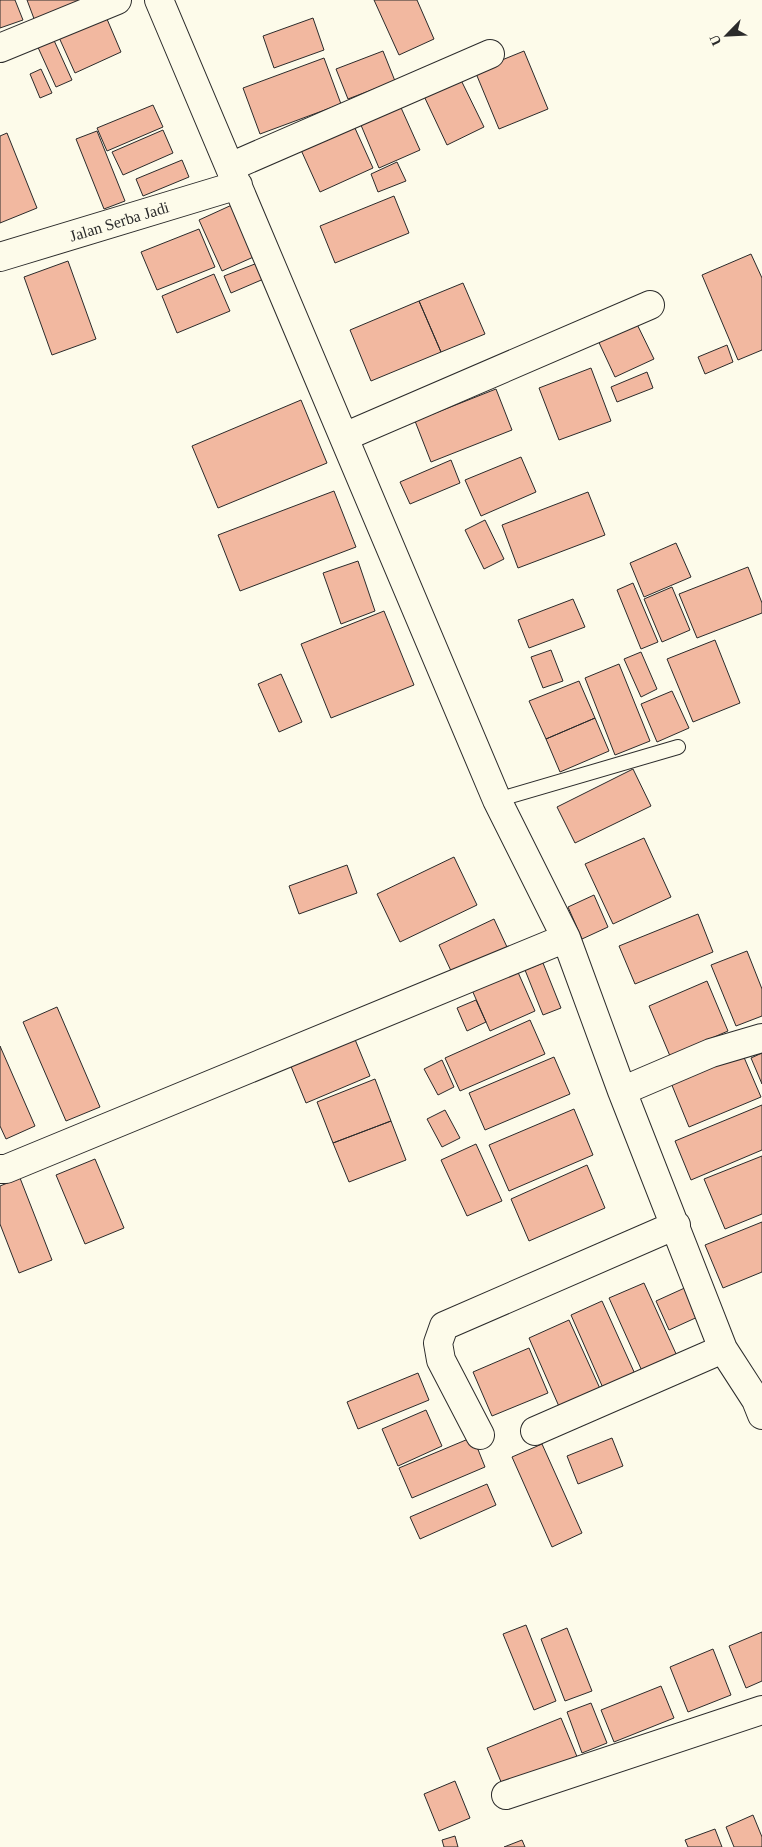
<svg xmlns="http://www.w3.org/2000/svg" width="762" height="1847" font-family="'Times New Roman',serif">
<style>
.building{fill:#f2b8a0;stroke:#2b2b2b}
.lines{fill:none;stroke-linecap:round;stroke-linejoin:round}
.service-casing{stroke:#2b2b2b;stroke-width:16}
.minor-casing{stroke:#2b2b2b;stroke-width:30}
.service{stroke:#fdfbea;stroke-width:14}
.minor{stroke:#fdfbea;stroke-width:28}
.labels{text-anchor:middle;stroke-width:4;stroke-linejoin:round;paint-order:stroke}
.street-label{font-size:16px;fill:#2b2b2b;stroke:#fdfbea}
</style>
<rect width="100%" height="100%" fill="#fdfbea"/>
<!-- building -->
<path class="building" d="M0 0H15L23 20 0 28Z
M27 0H95L36 24Z
M374 0H417L434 39 399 55Z
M104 12 121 52 75 73 57 33Z
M313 18 324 50 274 68 263 36Z
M52 36 72 80 56 87 36 43Z
M383 51 395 81 348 99 336 69Z
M524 51 548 109 499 129 475 71Z
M324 58 341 104 260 134 243 88Z
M41 69 52 93 40 98 30 74Z
M459 76 484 127 447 145 423 94Z
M398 101 420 150 379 168 358 118Z
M153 105 163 127 107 151 97 128Z
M354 126 373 168 320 192 301 150Z
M163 130 173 153 123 175 112 152Z
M97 131 125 201 104 209 76 139Z
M7 133 37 208 0 223V136Z
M182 160 189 177 143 196 136 179Z
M397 162 406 181 378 192 371 174Z
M394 196 409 233 335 263 320 226Z
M234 204 258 255 222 271 199 220Z
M199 229 215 267 157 290 141 252Z
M751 254 762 278V350L738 360 702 275Z
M68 261 96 339 52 355 24 277Z
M260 262 266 278 231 293 224 276Z
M214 274 230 311 177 333 162 296Z
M463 283 485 334 441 352 419 301Z
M419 301 441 352 371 381 350 330Z
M633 316 654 359 615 377 595 334Z
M727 345 733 362 705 374 698 357Z
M591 368 611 421 559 440 539 388Z
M647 372 653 388 617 402 611 387Z
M496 389 512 430 431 462 415 421Z
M301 400 327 463 218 508 192 446Z
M521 457 536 492 481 516 465 480Z
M451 460 460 483 410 504 400 482Z
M334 491 356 547 240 591 218 535Z
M588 492 605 535 518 568 502 525Z
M485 520 504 559 484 569 465 530Z
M676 543 691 577 644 597 630 563Z
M358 561 375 611 341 624 323 573Z
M748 567 762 603V613L697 638 679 594Z
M633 583 658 642 641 649 617 590Z
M672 587 690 630 662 642 644 599Z
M573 599 585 627 529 648 518 620Z
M384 611 414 685 331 718 301 644Z
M715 640 740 703 693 722 667 659Z
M551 650 563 681 543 688 531 657Z
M641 652 657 689 641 697 624 659Z
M619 664 650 741 615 755 585 678Z
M281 674 302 722 279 732 258 684Z
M579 681 595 718 546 739 529 701Z
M672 691 689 728 657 742 641 704Z
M595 718 609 751 560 772 546 739Z
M633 769 651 806 575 843 557 807Z
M644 838 671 897 613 924 585 864Z
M454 857 477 905 400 942 377 894Z
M347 865 357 893 299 914 289 886Z
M594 895 608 927 582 939 568 907Z
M698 914 713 952 635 984 619 946Z
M494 919 507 947 452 973 439 945Z
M747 951 762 989V1016L736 1026 711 965Z
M543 963 561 1008 543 1015 525 970Z
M517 970 535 1011 490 1031 472 990Z
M707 981 728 1031 670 1056 649 1006Z
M476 1000 486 1022 467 1031 457 1008Z
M57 1007 100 1107 66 1121 23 1022Z
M530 1020 545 1054 460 1091 445 1058Z
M354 1037 370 1076 306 1103 290 1064Z
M0 1046 35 1126 6 1139 0 1126Z
M740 1048 761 1097 689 1127 669 1078Z
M762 1053V1084L751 1058Z
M554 1057 570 1094 485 1130 469 1093Z
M442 1060 454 1087 438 1095 424 1069Z
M375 1079 391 1121 333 1143 317 1102Z
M762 1105V1150L691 1180 675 1141Z
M574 1109 593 1155 509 1191 489 1145Z
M445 1110 460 1138 442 1147 427 1119Z
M391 1121 406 1160 349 1182 333 1143Z
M476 1144 502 1201 467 1216 441 1160Z
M762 1156V1214L725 1229 704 1179Z
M95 1159 124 1228 85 1244 56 1175Z
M587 1165 605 1208 529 1241 511 1199Z
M20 1178 52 1260 19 1273 0 1224V1186Z
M762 1222V1272L723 1288 705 1245Z
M644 1283 677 1356 642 1371 609 1298Z
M689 1286 702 1315 669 1330 656 1301Z
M602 1301 635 1374 603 1388 571 1315Z
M569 1320 602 1393 561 1411 529 1338Z
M529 1348 548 1393 492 1416 473 1372Z
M418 1373 429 1400 358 1429 347 1402Z
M426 1410 442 1446 398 1466 382 1429Z
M473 1437 485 1467 412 1498 399 1468Z
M612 1438 623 1466 578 1484 567 1456Z
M542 1444 582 1533 552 1547 512 1457Z
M487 1484 496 1505 420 1539 410 1517Z
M526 1625 556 1701 534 1710 503 1634Z
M567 1628 592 1691 565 1701 541 1639Z
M762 1632V1681L746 1688 729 1646Z
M713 1649 731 1695 688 1712 670 1667Z
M661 1686 674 1718 614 1742 601 1710Z
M591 1703 607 1743 582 1753 567 1712Z
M561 1718 578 1759 504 1789 487 1748Z
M455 1781 470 1818 439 1831 424 1794Z
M753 1815 762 1837V1847H734L726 1827Z
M715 1829 722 1847H688L685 1840Z
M455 1836 458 1847H444L442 1840Z
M522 1840 525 1847H504Z"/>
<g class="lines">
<defs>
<path id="service" d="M497 800 678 747"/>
<path id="minor" d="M159 0 497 800 566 938 622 1091 723 1349 756 1400 762 1415
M0 48 117 0
M230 167 490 54
M0 257 238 185
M344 437 650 305
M622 1091 711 1053 762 1038
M0 1169H6L566 938
M535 1431 723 1349
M480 1435 441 1360 438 1343 444 1326 676 1225
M506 1795 762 1710"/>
</defs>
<!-- service casing -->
<use href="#service" class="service-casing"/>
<!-- minor casing -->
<use href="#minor" class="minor-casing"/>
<!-- service -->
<use href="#service" class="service"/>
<!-- minor -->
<use href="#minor" class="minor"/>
</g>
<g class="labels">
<!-- street labels -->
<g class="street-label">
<text transform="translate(119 221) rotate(-17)" y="6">Jalan Serba Jadi</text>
</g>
</g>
<!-- north arrow -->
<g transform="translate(727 35) rotate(246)" stroke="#fdfbea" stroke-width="4" paint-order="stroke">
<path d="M0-4L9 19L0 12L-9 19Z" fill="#2b2b2b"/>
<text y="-8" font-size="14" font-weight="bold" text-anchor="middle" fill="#2b2b2b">U</text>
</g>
</svg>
